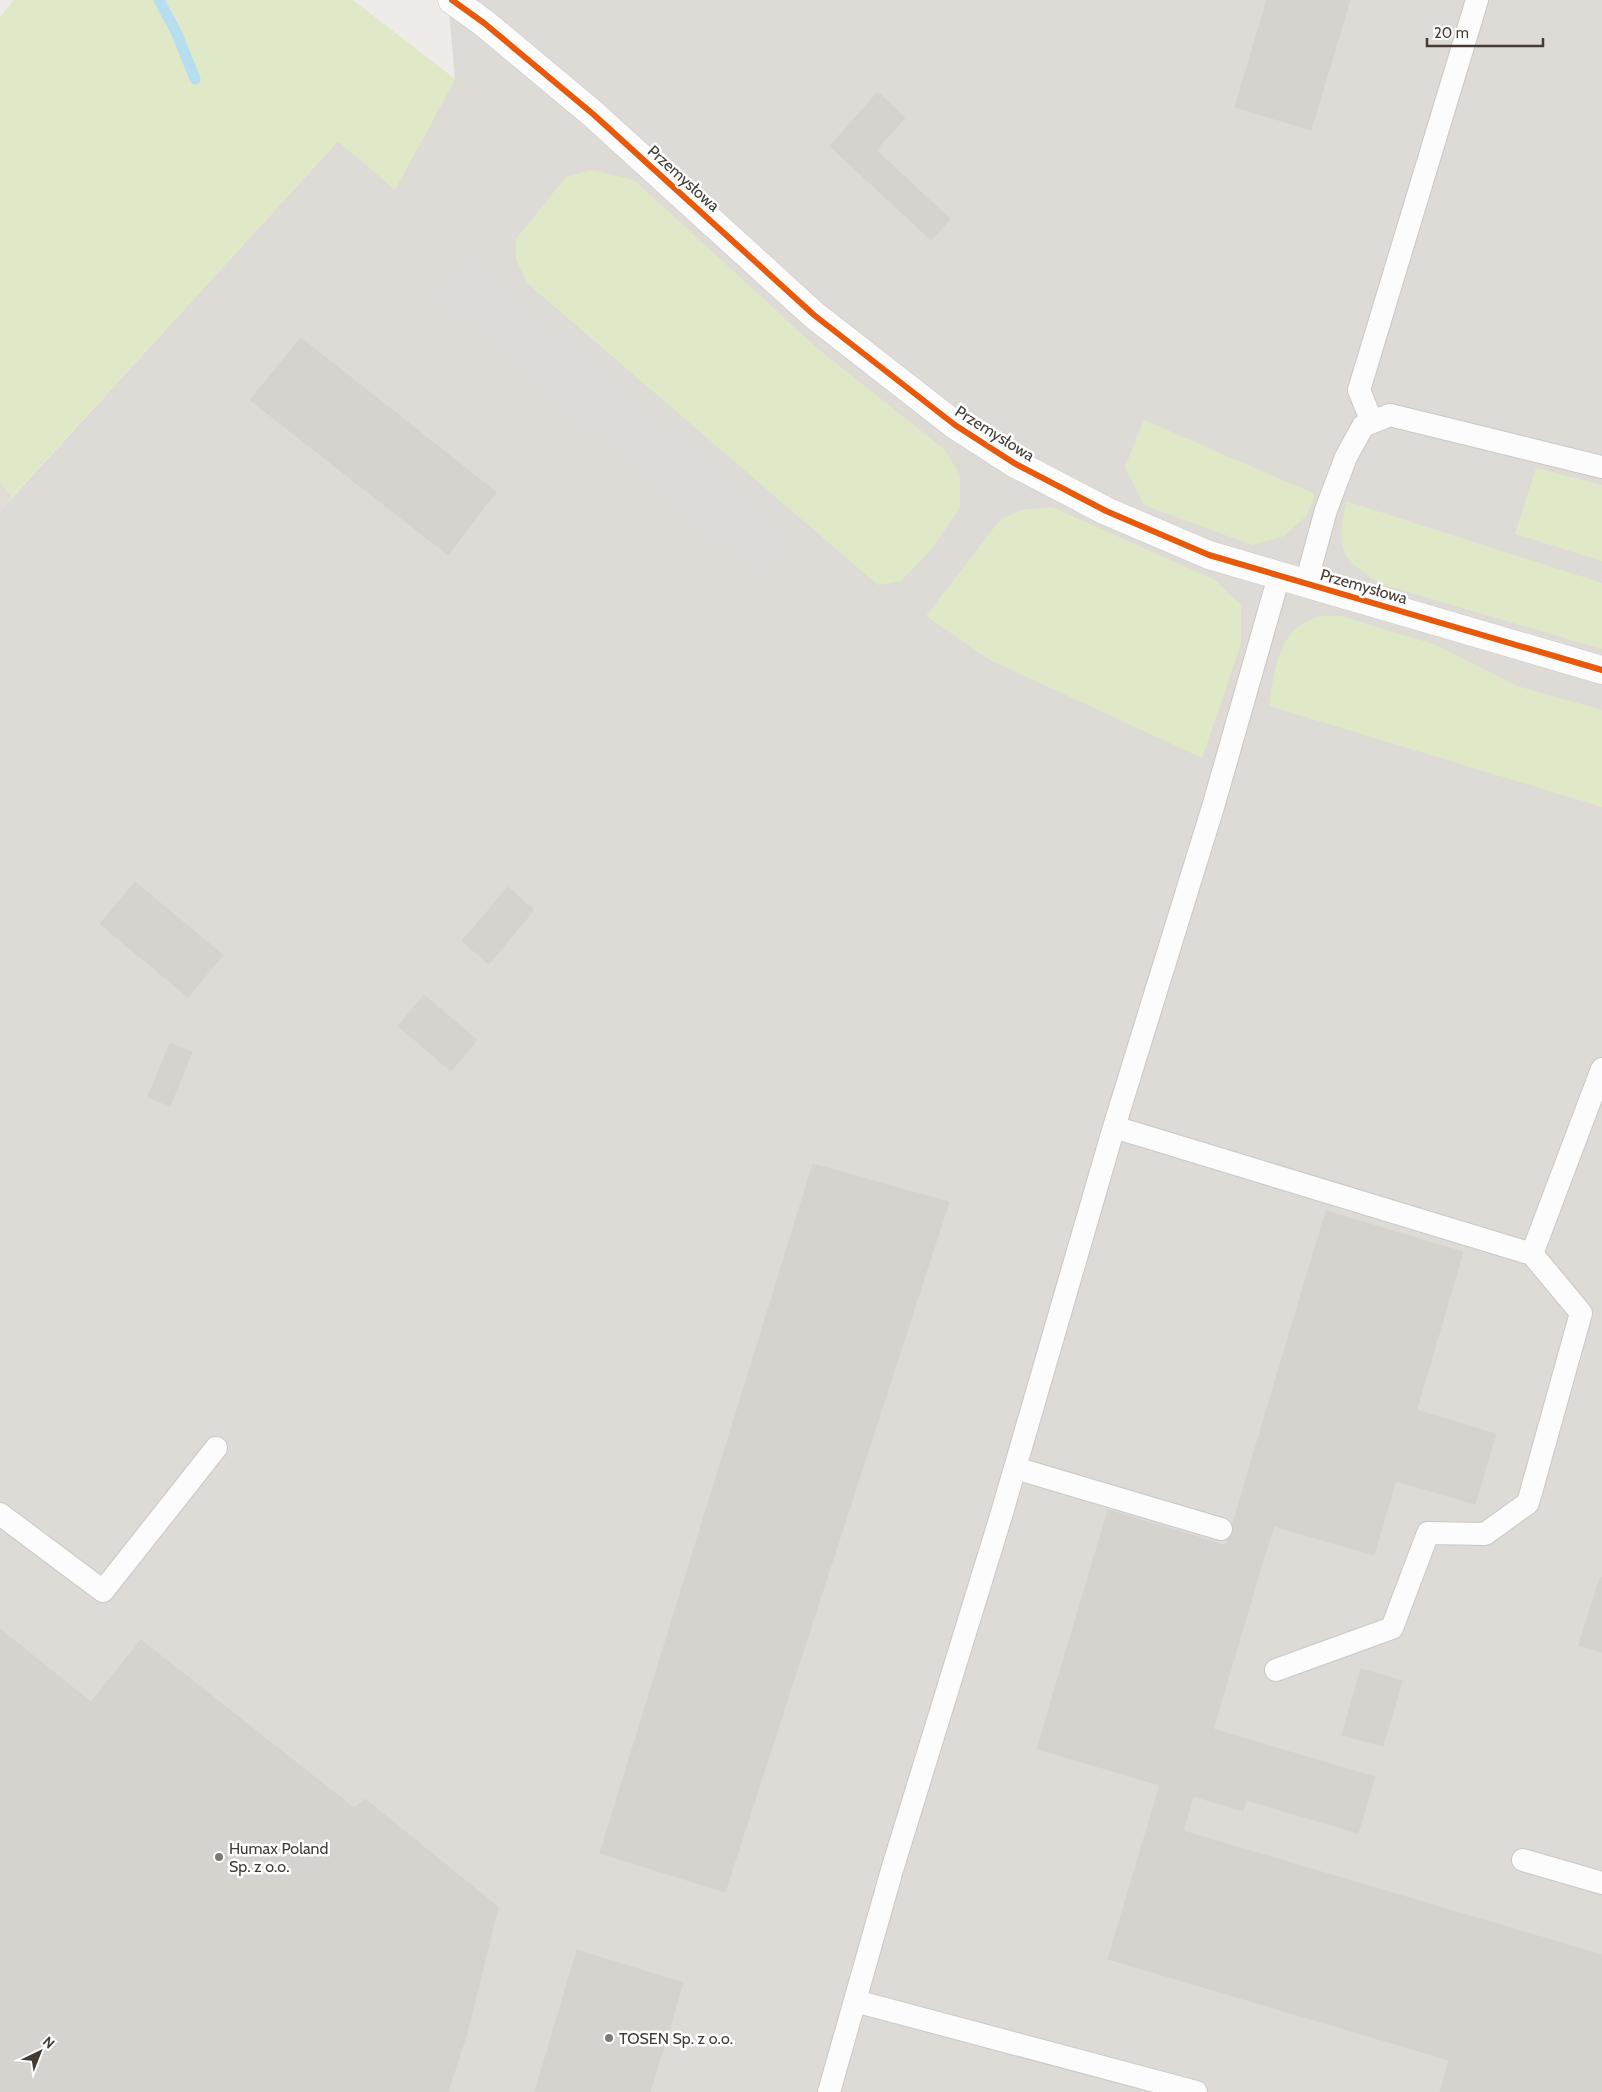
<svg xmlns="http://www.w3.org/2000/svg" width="1602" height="2092" font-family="Cabin,sans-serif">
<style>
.residential{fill:#e3dcd5}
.industrial{fill:#dedad6}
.green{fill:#e0e9c7}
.parking{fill:#dddad7}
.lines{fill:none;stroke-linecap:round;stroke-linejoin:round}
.stream{stroke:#b7deee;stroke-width:11}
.building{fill:#d6d2ce;stroke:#d6d2ce}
.lane-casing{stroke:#cbc7c4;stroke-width:24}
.street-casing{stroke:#cbc7c4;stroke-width:29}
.lane{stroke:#fcfcfc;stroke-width:22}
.street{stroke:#fcfcfc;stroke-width:28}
.cycleway-casing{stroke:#fff;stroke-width:9}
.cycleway{stroke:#e8590c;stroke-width:6}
.poi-dot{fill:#807973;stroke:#fff;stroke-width:2}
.labels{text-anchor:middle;stroke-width:5;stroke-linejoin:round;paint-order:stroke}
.street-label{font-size:16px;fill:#443c34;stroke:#fff}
.poi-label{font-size:16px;fill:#443c34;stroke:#fff;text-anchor:start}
</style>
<rect width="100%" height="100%" fill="#eeebe8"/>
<!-- residential -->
<path class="residential" d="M0 482 12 497 0 511Z"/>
<!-- industrial -->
<path class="industrial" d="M448 0H1602V2092H0V511L338 141 395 189 455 79Z"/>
<!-- green -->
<path class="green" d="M14 0H353L455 79 395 190 338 141 12 497 0 482V17Z
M592 170 634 180 817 348 944 449 960 475V508L930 551 901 581 878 585 527 283 516 259V239L566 177Z
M1144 420 1315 494 1307 515 1284 536 1252 545 1144 505 1125 467Z
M1536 468 1602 485V561L1515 534Z
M1346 501 1602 583V649L1381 584C1338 556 1337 551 1346 501Z
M1052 507 1215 580 1241 605V644L1202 758 990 660 926 616 1000 520 1021 510Z
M1341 616 1436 645 1517 686 1602 710V807L1269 706C1275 671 1276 630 1317 617 1324 615 1333 616 1341 616Z"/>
<!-- parking -->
<path class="parking" d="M469 262 791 540 763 575 440 294Z"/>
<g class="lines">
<!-- stream -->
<path class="stream" d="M159 0 177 34 195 79"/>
</g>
<!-- building -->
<path class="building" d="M1267 0H1350L1311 130 1235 107Z
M878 92 905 118 876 150 950 219 931 240 830 146Z
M301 338 496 492 448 555 250 400Z
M135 882 223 955 188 997 100 924Z
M508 887 534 910 489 964 462 941Z
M424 995 477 1040 451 1071 398 1026Z
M170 1043 192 1052 170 1106 148 1097Z
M813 1164 949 1202 725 1892 600 1853Z
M1326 1211 1463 1252 1374 1555 1274 1526 1264 1557 1226 1546Z
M1416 1410 1496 1434 1475 1504 1396 1481Z
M1108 1510 1264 1557 1183 1831 1602 1955V2092H1440L1449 2060 1108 1959 1160 1785 1037 1749Z
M1600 1577 1602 1578V1652L1579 1645Z
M0 1629 91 1702 141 1640 354 1808 365 1799 498 1907 467 2033 448 2092H0Z
M1361 1669 1402 1681 1383 1746 1342 1735Z
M1213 1729 1263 1744 1243 1811 1193 1796Z
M1263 1744 1375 1777 1358 1833 1246 1800Z
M577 1950 683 1983 650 2092H535Z"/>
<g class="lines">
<defs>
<path id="lane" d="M1372 422 1359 390 1477 0
M1306 583 1326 510 1346 457 1363 426 1390 415 1602 467
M1114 1127 1532 1254 1602 1069
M1015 1468 1221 1529
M0 1514 103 1591 216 1448
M1276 1670 1392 1628 1428 1533 1485 1534 1528 1503 1581 1313 1532 1254
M1523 1860 1602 1883
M855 2001 1196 2092
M829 2092 892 1870 1001 1516 1114 1127 1213 807 1279 576"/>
<path id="street" d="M452 0 484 23 593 114 814 315 955 425 1014 463 1106 511 1209 555 1602 670"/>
</defs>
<!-- lane casing -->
<use href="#lane" class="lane-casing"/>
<!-- street casing -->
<use href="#street" class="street-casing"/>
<!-- lane -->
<use href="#lane" class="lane"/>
<!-- street -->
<use href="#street" class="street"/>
<defs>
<path id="cycleway" d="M452 0 484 23 593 114 814 315 955 425 1014 463 1106 511 1209 555 1602 670"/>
</defs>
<!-- cycleway casing -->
<use href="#cycleway" class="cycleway-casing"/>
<!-- cycleway -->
<use href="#cycleway" class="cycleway"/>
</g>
<!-- markers -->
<g class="poi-dot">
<circle cx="219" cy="1857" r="5"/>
<circle cx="609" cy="2038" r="5"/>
</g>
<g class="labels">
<!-- street labels -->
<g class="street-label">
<text transform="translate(684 178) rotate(42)" y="6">Przemysłowa</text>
<text transform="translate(995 433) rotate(32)" y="6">Przemysłowa</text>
<text transform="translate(1364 586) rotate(16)" y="6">Przemysłowa</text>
</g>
<!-- poi labels -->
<g class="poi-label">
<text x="229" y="1854">Humax Poland<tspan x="229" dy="18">Sp. z o.o.</tspan></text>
<text x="619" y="2044">TOSEN Sp. z o.o.</text>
</g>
</g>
<!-- north arrow -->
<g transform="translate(40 2052) rotate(43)" stroke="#ffffff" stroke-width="4" paint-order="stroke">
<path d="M0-4L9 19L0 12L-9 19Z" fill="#443c34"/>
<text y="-8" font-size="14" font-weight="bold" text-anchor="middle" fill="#443c34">N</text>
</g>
<!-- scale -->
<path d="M1427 38v8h116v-8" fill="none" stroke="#443c34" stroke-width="2.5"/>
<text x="1434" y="38" font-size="15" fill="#443c34" stroke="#ffffff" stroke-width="4" paint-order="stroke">20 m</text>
</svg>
